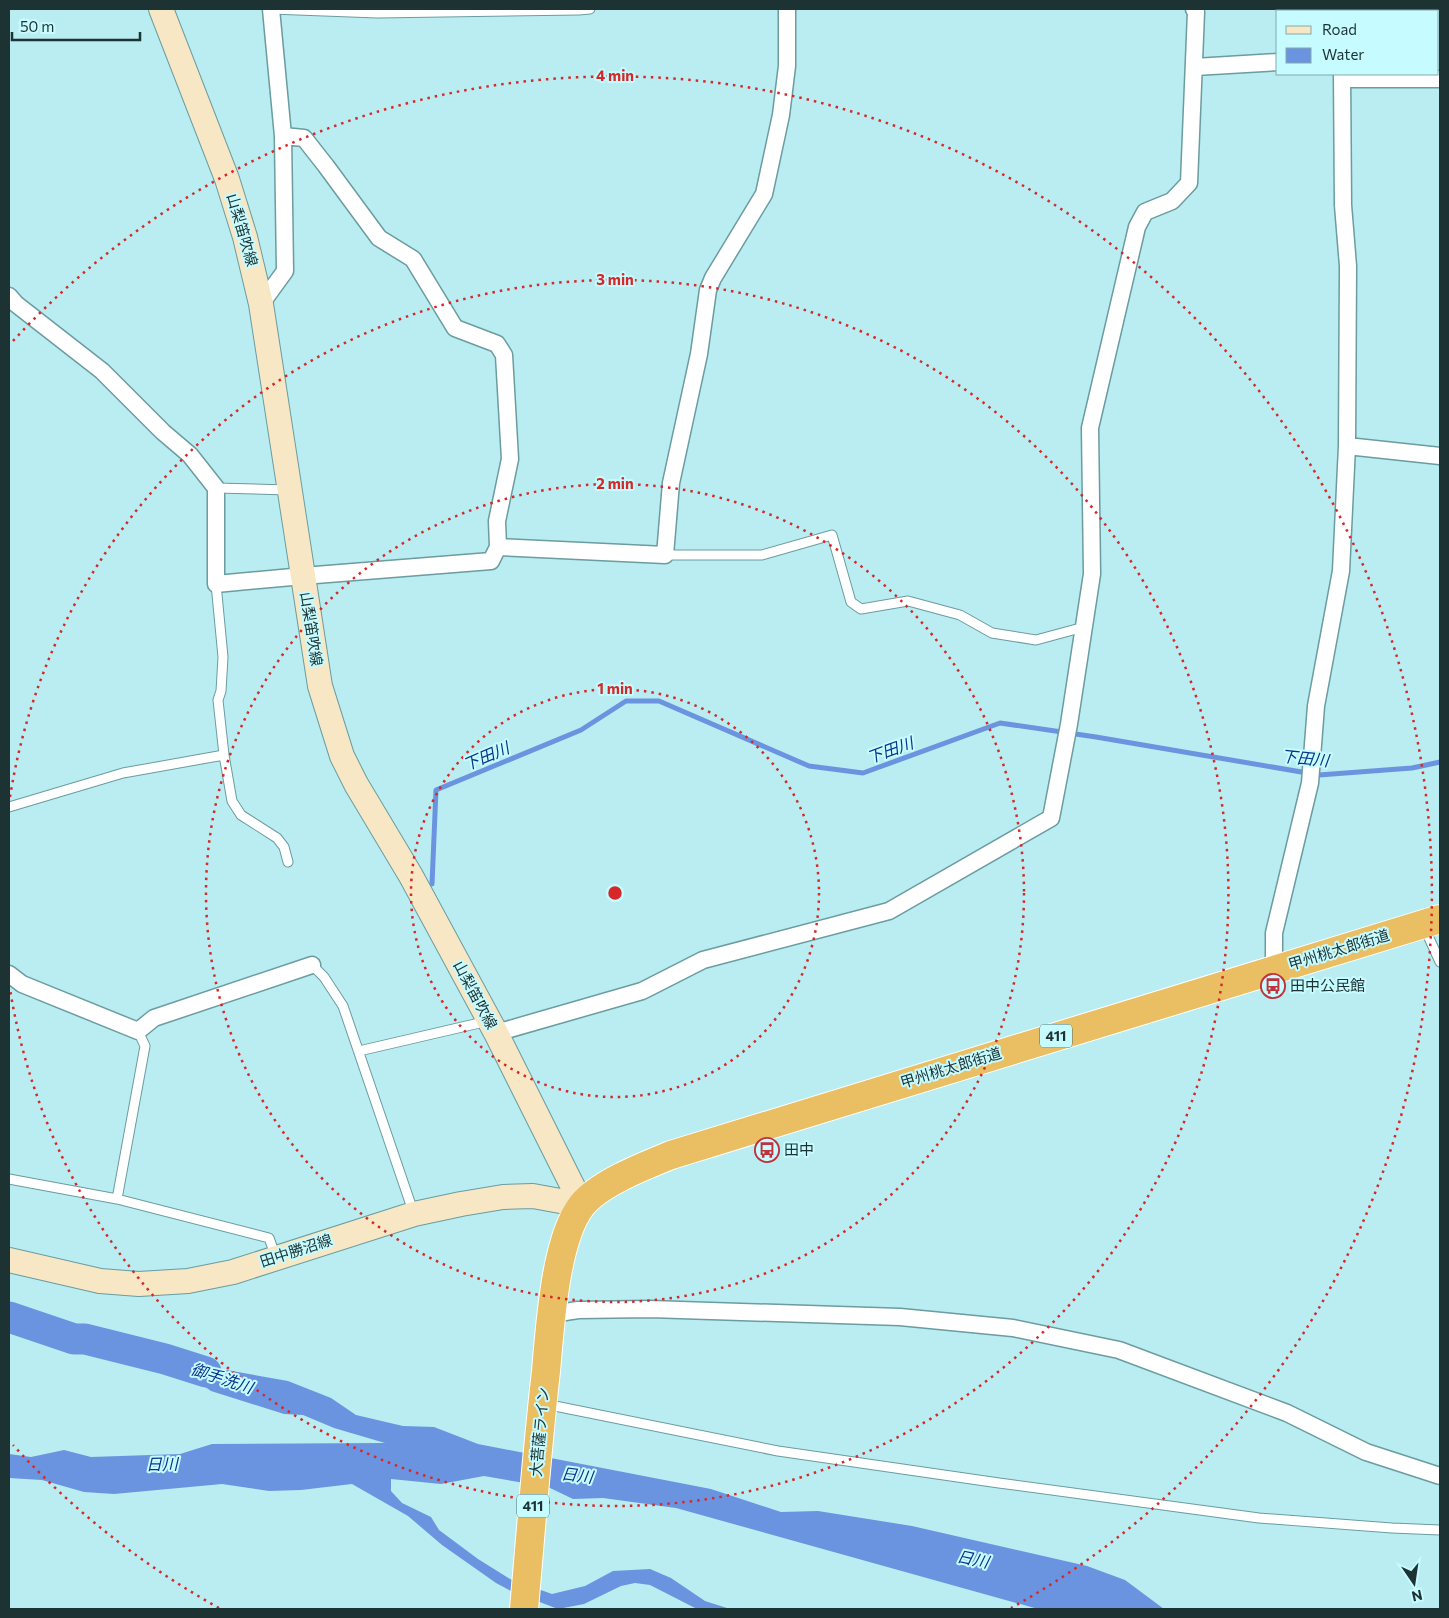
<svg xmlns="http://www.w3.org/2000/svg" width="1449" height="1618" font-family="Commissioner,'Noto Sans JP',sans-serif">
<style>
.water{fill:#6b94e0}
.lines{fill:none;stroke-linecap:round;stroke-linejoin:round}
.stream{stroke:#6b94e0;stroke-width:5}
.river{stroke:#6b94e0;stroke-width:31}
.service-casing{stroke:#6a9ca0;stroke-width:11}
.minor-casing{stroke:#6a9ca0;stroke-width:19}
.secondary-casing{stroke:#6a9ca0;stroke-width:26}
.trunk-casing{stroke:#fff;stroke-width:30}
.service{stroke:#fff;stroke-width:9}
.minor{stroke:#fff;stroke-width:16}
.secondary{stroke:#f7e7c4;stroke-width:24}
.trunk{stroke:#eabe62;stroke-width:28}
.ring{fill:none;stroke:#d62828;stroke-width:2.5;stroke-dasharray:2.5 5}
.labels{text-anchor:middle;stroke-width:4;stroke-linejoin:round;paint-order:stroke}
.shield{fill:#c6fbff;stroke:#506e70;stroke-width:1}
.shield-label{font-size:14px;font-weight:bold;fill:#1d3233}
.street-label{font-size:15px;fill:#1d3233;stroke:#c6fbff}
.poi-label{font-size:15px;fill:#1d3233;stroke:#c6fbff;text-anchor:start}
.water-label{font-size:16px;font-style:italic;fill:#07338a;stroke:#c6fbff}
.centre{fill:#d62828;stroke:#c6fbff;stroke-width:2.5}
.ring-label{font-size:15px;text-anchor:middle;font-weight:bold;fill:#d62828;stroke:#c6fbff;stroke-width:4;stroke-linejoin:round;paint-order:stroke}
</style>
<rect width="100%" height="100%" fill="#b9edf1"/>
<!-- water -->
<path class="water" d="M165 1359 288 1381 331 1398 356 1415 403 1426 434 1427 478 1444 711 1489 781 1512 818 1511 912 1526 1087 1566 1125 1580 1164 1609H1038L676 1508 603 1498 573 1499 548 1487 484 1476 441 1484 391 1479V1491L402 1503 431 1517 439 1530 478 1559 510 1579 552 1594 585 1586 613 1571 650 1569 671 1578 705 1601 730 1609H697L650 1585 635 1583 621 1586 584 1604 558 1609 511 1591 496 1583 442 1545 408 1516 352 1484 301 1490 269 1491 222 1484 114 1494 84 1492 42 1480 9 1478V1454L31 1457 64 1450 91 1457 180 1454 212 1444 385 1443 334 1428 303 1415 284 1414 211 1391Z"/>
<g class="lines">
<!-- stream -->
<path class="stream" d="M432 884 436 790 581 730 626 701H659L809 766 863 773 1000 723 1096 737 1319 775 1412 768 1440 762"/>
<!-- river -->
<path class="river" d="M9 1317 74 1339H85L165 1359 206 1372"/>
<defs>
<path id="service" d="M271 9 377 13 579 10 590 9
M216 488 288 490
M665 555H762L832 535 851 602 861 609 908 601 960 615 992 633 1036 640 1084 627
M216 584 223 657 221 691 218 700 224 755 232 801 241 815 277 838 284 847 288 862
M9 807 123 773 224 755
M1424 927 1440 962
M312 965 324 977 343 1006 414 1214
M359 1051 488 1021
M9 1179 117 1199 269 1238 276 1257
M117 1199 145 1046 138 1031
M545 1404 778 1451 999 1483 1259 1518 1392 1528 1440 1530"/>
<path id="minor" d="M1344 9V11
M1195 67 1278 62
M1342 79H1440
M283 136 304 138 326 166 379 238 413 259 455 328 497 344 504 355 510 459 497 521 498 547
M9 296 16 304 102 371 163 432 190 455 216 488V584L303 576 491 561 498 547 665 555 671 483 699 354 708 290 713 278 764 194 781 115 787 66V9
M261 304 285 271 283 136 271 9
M1347 446 1440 456
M1274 969V933L1310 783 1316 706 1341 571 1347 446 1348 266 1343 205 1342 74
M9 974 22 984 138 1031 154 1018 312 965
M496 1033 642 991 703 960 889 911 1051 818 1069 724 1092 574 1090 428 1137 227 1145 212 1172 201 1189 183 1196 12 1194 9
M552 1314 578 1310 650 1309 900 1317 1013 1328 1119 1350 1287 1413 1366 1452 1440 1476"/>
<path id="secondary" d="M161 9 227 179 245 237 261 304 320 686 342 756 356 784 411 876 496 1033 582 1205
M9 1260 100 1281 139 1284 188 1281 233 1272 414 1214 461 1204 503 1197 533 1196 582 1205"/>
<path id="trunk" d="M524 1609C531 1530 537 1450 546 1371 550 1327 555 1239 582 1205 600 1183 644 1166 671 1155L1440 919"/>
</defs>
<!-- service casing -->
<use href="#service" class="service-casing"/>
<!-- minor casing -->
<use href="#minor" class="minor-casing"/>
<!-- secondary casing -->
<use href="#secondary" class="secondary-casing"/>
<!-- trunk casing -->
<use href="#trunk" class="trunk-casing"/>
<!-- service -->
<use href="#service" class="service"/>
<!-- minor -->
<use href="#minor" class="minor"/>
<!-- secondary -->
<use href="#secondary" class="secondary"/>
<!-- trunk -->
<use href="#trunk" class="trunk"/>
</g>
<!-- distance rings -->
<g class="ring">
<circle cx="615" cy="893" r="204"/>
<circle cx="615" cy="893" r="409"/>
<path d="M10 797A613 613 0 1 1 10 989"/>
<path d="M219 1608A817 817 0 0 1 13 1445M13 341A817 817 0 1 1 1011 1608"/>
</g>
<!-- icons -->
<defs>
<symbol id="bus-ring" viewBox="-11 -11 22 22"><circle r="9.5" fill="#c6fbff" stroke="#c1313c" stroke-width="1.5"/><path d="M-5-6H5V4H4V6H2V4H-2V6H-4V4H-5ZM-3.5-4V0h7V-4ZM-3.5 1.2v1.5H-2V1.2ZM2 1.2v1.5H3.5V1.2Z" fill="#c1313c"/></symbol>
</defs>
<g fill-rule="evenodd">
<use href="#bus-ring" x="1259" y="972" width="28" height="28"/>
<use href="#bus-ring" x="753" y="1136" width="28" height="28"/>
</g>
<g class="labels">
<!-- shield labels -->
<g class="shield">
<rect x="1040" y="1024.5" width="32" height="23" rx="4"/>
<rect x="517" y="1494.5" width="32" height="23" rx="4"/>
</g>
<g class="shield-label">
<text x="1056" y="1041">411</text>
<text x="533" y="1511">411</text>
</g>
<!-- street labels -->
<g class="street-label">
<text transform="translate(242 230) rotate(74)" y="5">山梨笛吹線</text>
<text transform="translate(311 629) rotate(81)" y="5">山梨笛吹線</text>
<text transform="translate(1339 950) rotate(-17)" y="5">甲州桃太郎街道</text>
<text transform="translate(475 995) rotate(62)" y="5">山梨笛吹線</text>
<text transform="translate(951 1068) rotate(-17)" y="5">甲州桃太郎街道</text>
<text transform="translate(296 1251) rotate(-18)" y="5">田中勝沼線</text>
<text transform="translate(540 1432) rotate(-85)" y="5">大菩薩ライン</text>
</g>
<!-- poi labels -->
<g class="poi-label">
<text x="1290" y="991">田中公民館</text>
<text x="784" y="1155">田中</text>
</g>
<!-- water labels -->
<g class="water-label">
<text transform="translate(890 750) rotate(-20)" y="6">下田川</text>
<text transform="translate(486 756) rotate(-23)" y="6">下田川</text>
<text transform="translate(1305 758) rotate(6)" y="6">下田川</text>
<text transform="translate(222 1378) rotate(18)" y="6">御手洗川</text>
<text transform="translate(162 1464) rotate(-1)" y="6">日川</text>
<text transform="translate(577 1475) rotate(7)" y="6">日川</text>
<text transform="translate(973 1559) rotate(12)" y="6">日川</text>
</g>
</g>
<circle cx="615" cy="893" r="8" class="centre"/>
<g class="ring-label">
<text x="615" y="81">4 min</text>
<text x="615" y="285">3 min</text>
<text x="615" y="489">2 min</text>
<text x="615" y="694">1 min</text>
</g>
<!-- border -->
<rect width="1449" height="1618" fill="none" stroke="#1d3233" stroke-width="20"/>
<!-- legend -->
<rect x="1276" y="10" width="162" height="65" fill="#c6fbff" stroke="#82abad"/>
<rect x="1286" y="26" width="25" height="8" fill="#f7e7c4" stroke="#82abad"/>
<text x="1322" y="35" font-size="15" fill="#1d3233">Road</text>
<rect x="1286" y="48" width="25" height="15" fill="#6b94e0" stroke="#82abad"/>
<text x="1322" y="60" font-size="15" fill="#1d3233">Water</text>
<!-- north arrow -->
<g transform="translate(1414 1583) rotate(167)" stroke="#c6fbff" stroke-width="4" paint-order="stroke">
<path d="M0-4L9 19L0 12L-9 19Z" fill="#1d3233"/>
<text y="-8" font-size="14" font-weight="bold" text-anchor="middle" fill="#1d3233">N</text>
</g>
<!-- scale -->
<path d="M12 32v8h128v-8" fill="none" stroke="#1d3233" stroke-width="2.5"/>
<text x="20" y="32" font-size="15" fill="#1d3233" stroke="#c6fbff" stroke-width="4" paint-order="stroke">50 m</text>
</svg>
